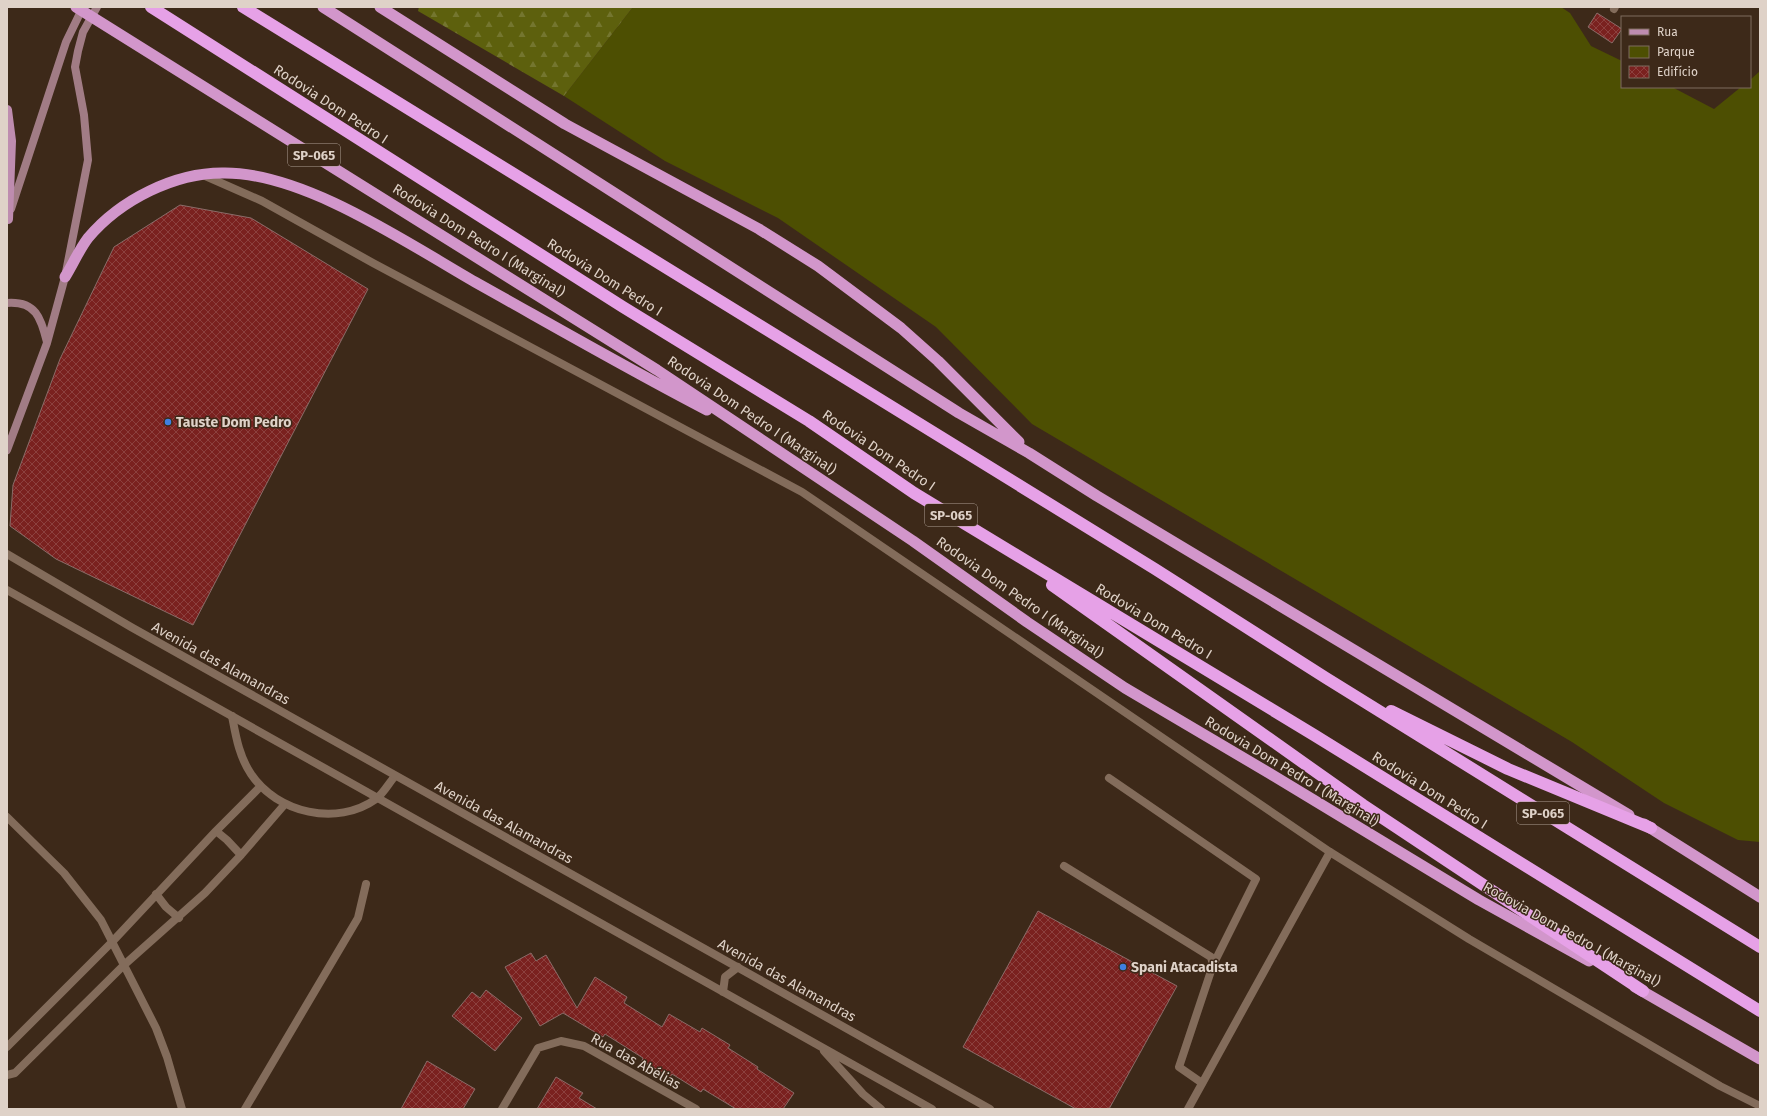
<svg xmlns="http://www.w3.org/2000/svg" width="1767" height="1116" font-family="'Fira Sans',sans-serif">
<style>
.green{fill:#4d4f02}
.forest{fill:url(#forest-firs)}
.building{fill:url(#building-cross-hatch);stroke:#8a6c68}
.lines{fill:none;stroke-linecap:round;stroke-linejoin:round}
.service{stroke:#836c5b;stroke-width:8}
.minor{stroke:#836c5b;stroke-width:8}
.tertiary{stroke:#836c5b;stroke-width:8}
.secondary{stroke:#a17c85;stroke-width:8}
.primary{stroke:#be8caf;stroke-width:10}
.trunk{stroke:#d296cb;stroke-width:11}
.motorway{stroke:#e6a1e7;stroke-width:12}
.shop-dot{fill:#3f7fe0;stroke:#3d2919;stroke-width:1.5}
.labels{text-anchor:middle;stroke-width:3;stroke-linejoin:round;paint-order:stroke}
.shield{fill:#3d2919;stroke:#ae9f94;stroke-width:1}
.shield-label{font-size:13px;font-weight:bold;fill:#dfd2c8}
.street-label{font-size:14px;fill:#dfd2c8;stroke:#3d2919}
.poi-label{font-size:14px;font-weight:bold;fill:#dfd2c8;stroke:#3d2919;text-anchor:start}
</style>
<defs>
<pattern id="forest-firs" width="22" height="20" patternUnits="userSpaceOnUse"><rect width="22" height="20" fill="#5d600d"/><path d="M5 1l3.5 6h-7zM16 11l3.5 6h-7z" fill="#74762f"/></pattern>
<pattern id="building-cross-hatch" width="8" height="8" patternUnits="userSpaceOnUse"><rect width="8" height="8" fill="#7a211f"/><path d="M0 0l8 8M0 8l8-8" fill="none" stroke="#8c403e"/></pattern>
</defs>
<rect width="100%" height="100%" fill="#3d2919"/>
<!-- green -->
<path class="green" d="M633 7H1561L1570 13 1591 46 1622 61V87H1672L1714 109 1741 87H1750V80L1760 71V842L1738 840 1664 803 1572 742 1032 424 936 327 778 218 665 161 564 96Z"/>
<!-- forest -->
<path class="forest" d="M419 7H633L564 96 418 11Z"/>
<!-- building -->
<path class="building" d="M1597 13 1622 29 1612 43 1588 27Z
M180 205 251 218 368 289 193 625 56 559 10 526 13 485 60 359 114 247Z
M1038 911 1177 986 1109 1109H1076L963 1047Z
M531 953 536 961 546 955 577 1008 595 977 627 997 624 1003 662 1027 669 1014 700 1032 702 1028 730 1045 728 1048 758 1067 757 1069 794 1093 783 1109H736L703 1089 701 1092 672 1074 670 1077 642 1061 643 1058 605 1034 603 1037 563 1013 540 1026 505 967Z
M486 990 522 1018 495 1051 452 1016 472 992 480 998Z
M427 1061 475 1089 463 1109H401Z
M556 1077 583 1093 579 1098 597 1109H537Z"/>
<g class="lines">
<!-- service -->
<path class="service" d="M1109 778 1256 879 1213 965 1179 1067 1202 1083
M1330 852 1469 939 1720 1086 1760 1106
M1064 866 1211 957 1213 965"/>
<!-- minor -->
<path class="minor" d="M1614 9 1615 7
M203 175 262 201 373 263 802 492 1330 852 1188 1109
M232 716C236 737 239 756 251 774 277 813 337 827 376 799 383 794 389 783 395 776
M7 817 64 873 101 920 156 1028 167 1057 182 1109
M216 831 227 840 241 855
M156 894 166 907 179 918
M7 1047 112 942 216 831 261 786
M7 1075 15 1073 124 965 205 893 241 855 285 804
M245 1109 358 918 366 884
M502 1109 538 1048 561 1041 584 1046 696 1109"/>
<!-- tertiary -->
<path class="tertiary" d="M7 554 131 627 990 1109
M7 590 932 1109
M723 992 725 977 738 967
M824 1051 863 1094 881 1109"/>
<!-- secondary -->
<path class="secondary" d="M11 209 66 42 83 7
M7 303C36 301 41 318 47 342
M7 450 47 343 65 277 88 160 84 115 75 67 78 51 83 32 97 7"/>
<!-- primary -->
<path class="primary" d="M7 110 11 141 8 219"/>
<!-- trunk -->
<path class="trunk" d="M76 7 657 370 913 541 1027 622 1125 688 1269 773 1479 900 1589 961
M323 7 959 413 1029 453 1097 496 1629 815
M380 7 565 124 759 229 818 266 901 328 938 361 1019 442
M65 277C73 264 79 250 88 238 120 200 175 172 225 173 305 173 407 243 475 282 552 325 628 369 707 410
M1644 824 1760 897
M1635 987 1760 1059"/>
<!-- motorway -->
<path class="motorway" d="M151 7 623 307 809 421 914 493 1314 735 1760 1011
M243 7 1155 569 1326 678 1760 947
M1052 585 1363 805 1643 991
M1391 711 1508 769 1651 828"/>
</g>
<!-- markers -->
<g class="shop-dot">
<circle cx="168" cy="422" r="4"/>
<circle cx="1123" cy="967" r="4"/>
</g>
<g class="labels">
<!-- shield labels -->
<g class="shield">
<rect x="288" y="144" width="52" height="22" rx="3"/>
<rect x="925" y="504" width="52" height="22" rx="3"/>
<rect x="1517" y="802" width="52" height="22" rx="3"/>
</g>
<g class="shield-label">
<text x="314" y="160">SP-065</text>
<text x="951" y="520">SP-065</text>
<text x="1543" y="818">SP-065</text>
</g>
<!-- street labels -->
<g class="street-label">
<text transform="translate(331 104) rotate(33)" y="5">Rodovia Dom Pedro I</text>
<text transform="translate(479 240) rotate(32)" y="5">Rodovia Dom Pedro I (Marginal)</text>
<text transform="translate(605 277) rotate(32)" y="5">Rodovia Dom Pedro I</text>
<text transform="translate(752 415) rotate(34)" y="5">Rodovia Dom Pedro I (Marginal)</text>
<text transform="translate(879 450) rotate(34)" y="5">Rodovia Dom Pedro I</text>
<text transform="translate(1020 597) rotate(35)" y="5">Rodovia Dom Pedro I (Marginal)</text>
<text transform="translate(1154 621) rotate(31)" y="5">Rodovia Dom Pedro I</text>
<text transform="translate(221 663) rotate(29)" y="5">Avenida das Alamandras</text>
<text transform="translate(1292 771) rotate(31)" y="5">Rodovia Dom Pedro I (Marginal)</text>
<text transform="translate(1430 790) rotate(32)" y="5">Rodovia Dom Pedro I</text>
<text transform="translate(504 822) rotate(29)" y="5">Avenida das Alamandras</text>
<text transform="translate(1572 934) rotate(29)" y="5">Rodovia Dom Pedro I (Marginal)</text>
<text transform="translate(787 980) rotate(29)" y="5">Avenida das Alamandras</text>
<text transform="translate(636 1061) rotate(29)" y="5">Rua das Abélias</text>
</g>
<!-- poi labels -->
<g class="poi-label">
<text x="176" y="427">Tauste Dom Pedro</text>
<text x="1131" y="972">Spani Atacadista</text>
</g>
</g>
<!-- border -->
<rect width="1767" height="1116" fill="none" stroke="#dfd2c8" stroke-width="16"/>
<!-- legend -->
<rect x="1621" y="16" width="130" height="72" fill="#3d2919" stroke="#7e6d5f"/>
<rect x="1629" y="29" width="20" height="6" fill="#be8caf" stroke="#7e6d5f"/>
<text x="1657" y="36" font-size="12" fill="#dfd2c8">Rua</text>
<rect x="1629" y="46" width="20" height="12" fill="#4d4f02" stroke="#7e6d5f"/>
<text x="1657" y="56" font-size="12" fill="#dfd2c8">Parque</text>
<rect x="1629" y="66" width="20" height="12" fill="url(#building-cross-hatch)" stroke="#7e6d5f"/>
<text x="1657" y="76" font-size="12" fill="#dfd2c8">Edifício</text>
</svg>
